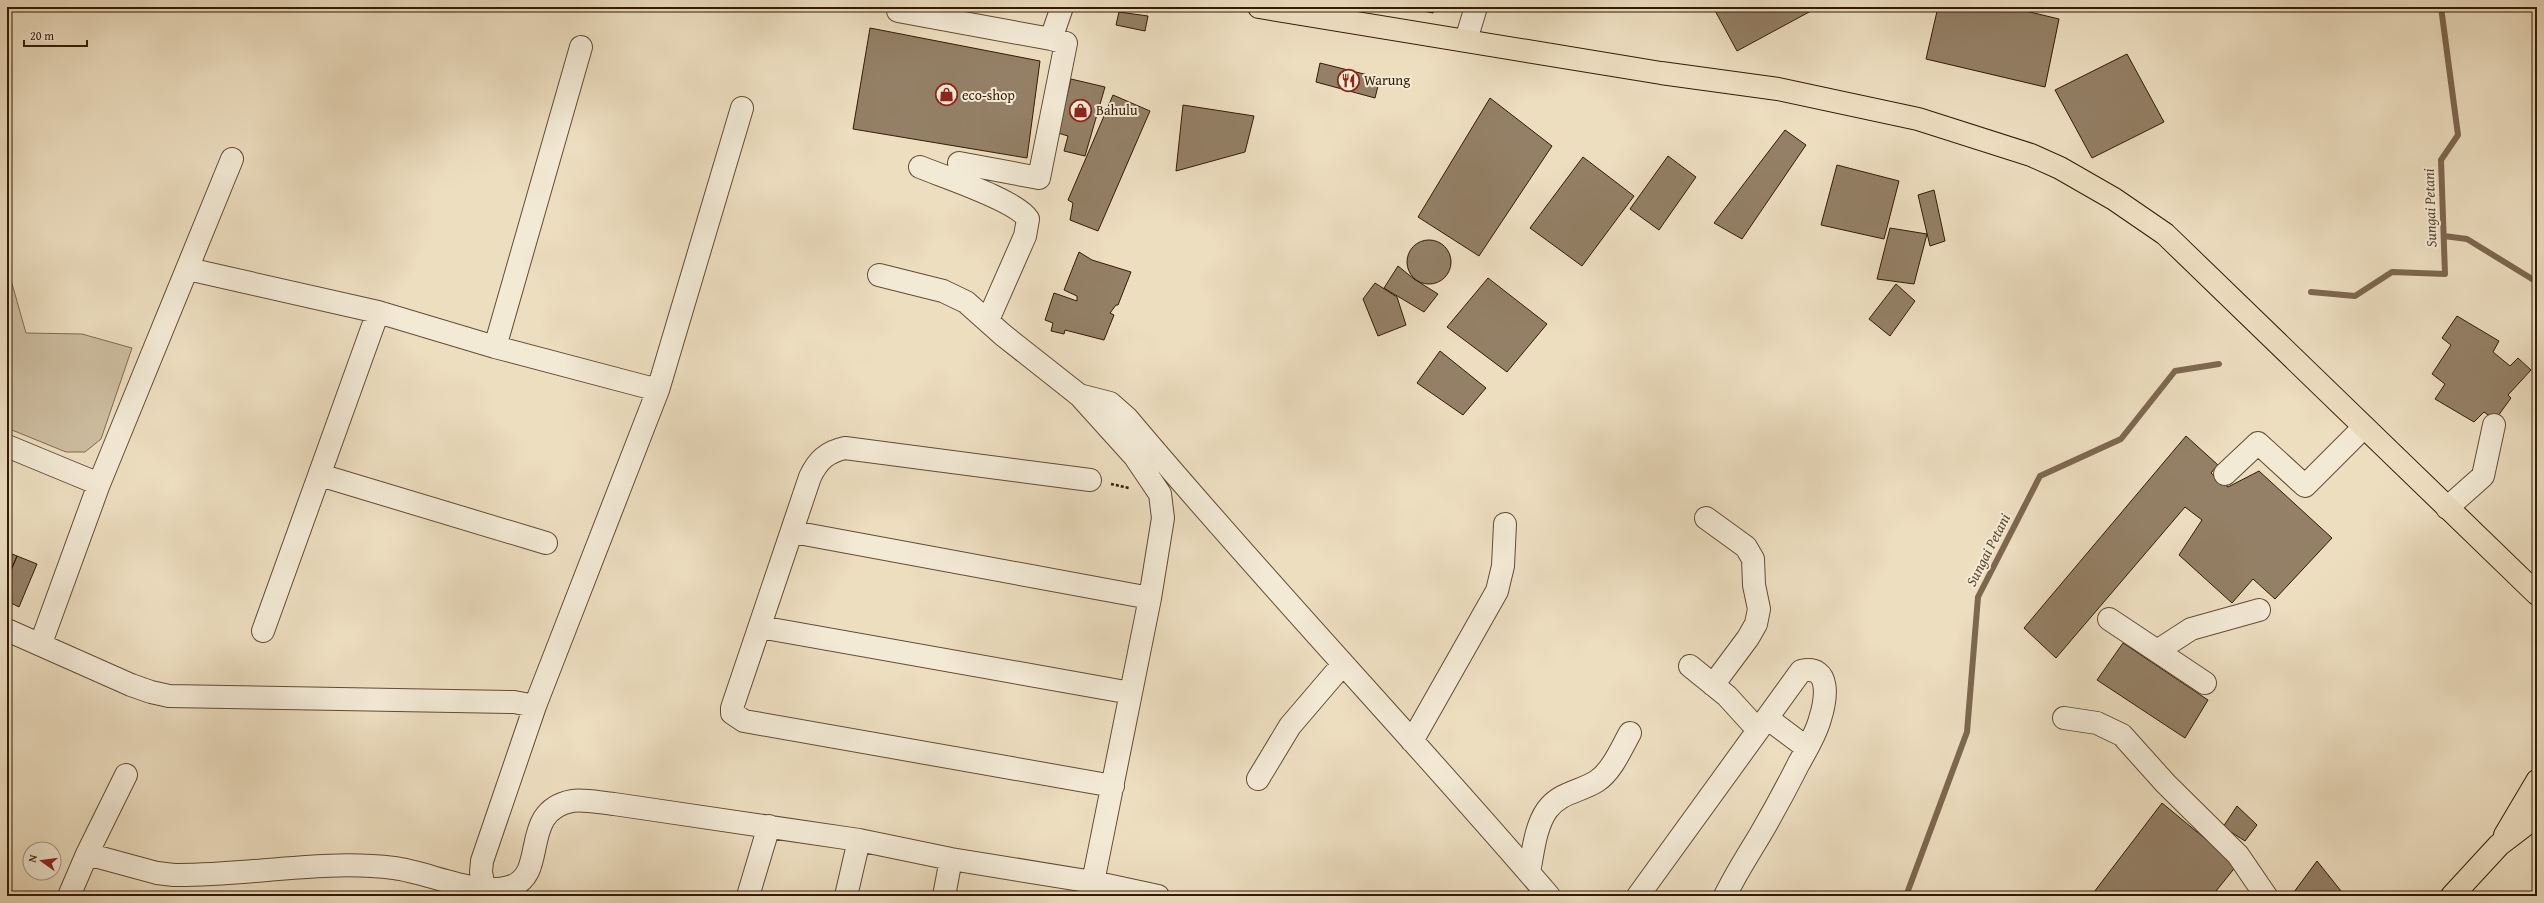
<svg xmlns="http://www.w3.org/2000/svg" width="2544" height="903" font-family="'Gentium Book Plus',serif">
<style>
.green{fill:#cdbda0;stroke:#806c52}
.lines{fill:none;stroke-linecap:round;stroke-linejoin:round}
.stream{stroke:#7d684f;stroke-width:6}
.building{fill:#948066;stroke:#331b05}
.minor-casing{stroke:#624c34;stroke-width:24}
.major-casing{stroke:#331b05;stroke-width:24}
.path{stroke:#331b05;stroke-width:2.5;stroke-dasharray:3 2;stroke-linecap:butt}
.minor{stroke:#f3ead6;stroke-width:22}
.major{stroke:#eddec0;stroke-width:22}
.labels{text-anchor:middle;stroke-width:4;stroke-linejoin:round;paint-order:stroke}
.poi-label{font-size:14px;fill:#331b05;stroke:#f3ead6;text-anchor:start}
.water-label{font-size:15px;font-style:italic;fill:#5e4830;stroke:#f3ead6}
</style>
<rect width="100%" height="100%" fill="#eddec0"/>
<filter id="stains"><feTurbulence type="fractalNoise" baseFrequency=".005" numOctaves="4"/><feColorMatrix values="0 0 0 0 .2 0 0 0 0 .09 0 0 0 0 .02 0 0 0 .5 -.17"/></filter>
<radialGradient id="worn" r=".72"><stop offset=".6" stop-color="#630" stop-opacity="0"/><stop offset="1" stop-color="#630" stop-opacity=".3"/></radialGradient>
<!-- green -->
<path class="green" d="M7 266 26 333 82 334 132 348 101 439 85 452H66L7 428Z"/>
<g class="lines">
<!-- stream -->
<path class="stream" d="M2444 236 2467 239 2537 282
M2311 292 2355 296 2392 272 2445 274 2441 160 2458 135 2441 7
M1906 896 1967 732 1978 597 2040 476 2121 439 2175 371 2219 364"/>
</g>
<!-- building -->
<path class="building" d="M1403 7H1436L1433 13Z
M1713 7H1809L1811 11 1737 51Z
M1938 7H2009L2059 19 2045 87 1926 59Z
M1119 12 1148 16 1145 31 1116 25Z
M870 28 1040 61 1027 158 853 129Z
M2127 54 2164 122 2092 158 2055 90Z
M1320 63 1380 78 1375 98 1316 82Z
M1071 79 1105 87 1085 156 1064 151 1068 136 1058 133Z
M1113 95 1150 111 1098 231 1070 220 1073 203 1068 200Z
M1490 98 1552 146 1479 256 1418 217Z
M1183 105 1254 116 1245 152 1176 171Z
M1785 130 1806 145 1742 239 1714 223Z
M1668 156 1696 177 1659 230 1630 209Z
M1583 157 1634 196 1582 266 1530 228Z
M1837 165 1899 181 1884 239 1821 225Z
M1934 190 1945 241 1930 246 1918 195Z
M1890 228 1927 234 1914 284 1877 279Z
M1407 262a22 22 0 1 1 44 0a22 22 0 1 1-44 0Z
M1079 252 1092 260 1131 272 1118 305H1116L1110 313 1114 315 1104 340 1065 330 1064 334 1051 331 1053 323 1045 320 1054 293 1077 301V296L1064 290Z
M1398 266 1414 279 1438 294 1424 312 1384 288Z
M1488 278 1547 324 1507 372 1447 327Z
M1375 283 1397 297 1406 325 1378 336 1363 299Z
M1896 284 1915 301 1890 336 1869 319Z
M2457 316 2499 341 2493 352 2510 366 2518 358 2531 370 2508 395 2511 398 2495 420 2484 412 2474 422 2435 399 2445 384 2432 374 2451 345 2442 338Z
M1440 351 1486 388 1463 415 1417 383Z
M2186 436 2218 465 2211 473 2228 487 2259 471 2332 538 2275 599 2253 579 2232 603 2179 555 2202 520 2185 507 2056 658 2024 628Z
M7 552 17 556 7 580Z
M17 556 37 564 19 607 11 603 7 612V580Z
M2123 643 2208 700 2185 738 2097 680Z
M2162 803 2237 865 2212 896H2091Z
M2237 806 2257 825 2245 841 2223 827Z
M2317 861 2345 896H2291Z"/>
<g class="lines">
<defs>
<path id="minor" d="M898 7V11L1051 39 1062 7
M1466 40 1476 7
M959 163 1039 178 1066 43 1051 39
M920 167C944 177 1016 200 1028 219L1025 236 988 320
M188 269 378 312 495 347 658 390
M879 275 943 291 966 302 1003 335 1079 395 1135 457 1160 494 1163 518 1150 598 1093 882
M495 347 581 47
M1079 395 1110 403 1127 418C1264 581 1411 735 1549 896
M7 446 99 484
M2225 474 2258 443 2305 486 2364 427
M320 475 546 543
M1090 480 845 448C827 452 818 460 810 477L732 708V713L744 721 1113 786
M2447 508 2483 476 2494 425
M1706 518 1746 547 1753 559 1754 585 1759 609 1756 624 1748 638 1713 685
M793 532 1150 598
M2109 619 2205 683
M760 627 1131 693
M7 630 131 685 151 692 169 696 514 702 535 706 658 390 742 108
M263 631 378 312
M41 643 99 484 232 159
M2157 651 2191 629 2259 610
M1690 666 1727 696 1758 730
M1767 718 1807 748
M2064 718 2097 723 2122 735 2166 784 2238 855 2266 896
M1412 741 1497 591 1503 566 1505 524
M1258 779 1290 726 1343 664
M87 854 126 775
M1529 872C1533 853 1535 827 1547 810 1560 792 1580 792 1597 781 1612 771 1621 749 1630 733
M484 888 481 872 482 861 535 706
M69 896 87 854 157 873 174 875C247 876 322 859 394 868 428 872 480 898 512 886 548 873 519 811 572 801 584 799 601 803 614 804L859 840 951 859 1093 882 1158 896
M748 896 769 826
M846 896 859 840
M944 896 951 859
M1638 896 1801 671C1832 664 1826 700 1820 719 1816 734 1807 749 1799 763 1787 787 1774 811 1760 835 1748 855 1735 875 1725 896"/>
<path id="major" d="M1259 7 1661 73 1778 89 1918 119 2031 155 2060 168 2114 199 2165 234 2537 594
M2505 835 2537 781
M2452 896 2499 845 2537 816"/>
</defs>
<!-- minor casing -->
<use href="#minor" class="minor-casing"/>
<!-- major casing -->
<use href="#major" class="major-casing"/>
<!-- path -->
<path class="path" d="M1111 484 1129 488"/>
<!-- minor -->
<use href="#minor" class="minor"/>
<!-- major -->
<use href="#major" class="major"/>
</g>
<!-- icons -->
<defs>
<symbol id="restaurant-ring" viewBox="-11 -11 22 22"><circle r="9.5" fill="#f3ead6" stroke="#8f2418" stroke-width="1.5"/><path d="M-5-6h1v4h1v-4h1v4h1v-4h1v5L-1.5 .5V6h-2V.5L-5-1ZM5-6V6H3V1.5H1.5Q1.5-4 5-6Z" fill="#8f2418"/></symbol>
<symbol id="shop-ring" viewBox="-11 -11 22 22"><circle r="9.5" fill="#f3ead6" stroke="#8f2418" stroke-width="1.5"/><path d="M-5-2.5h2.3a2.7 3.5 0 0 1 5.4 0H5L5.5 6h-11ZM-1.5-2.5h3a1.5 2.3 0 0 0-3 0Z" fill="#8f2418"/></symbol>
</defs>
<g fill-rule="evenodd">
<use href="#restaurant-ring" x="1336" y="68" width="25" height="25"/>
<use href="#shop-ring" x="934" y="82" width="25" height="25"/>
<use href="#shop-ring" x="1068" y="98" width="25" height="25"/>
</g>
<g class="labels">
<!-- poi labels -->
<g class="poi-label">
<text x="1364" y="85">Warung</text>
<text x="962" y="100">eco-shop</text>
<text x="1096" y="115">Bahulu</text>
</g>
<!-- water labels -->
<g class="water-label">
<text transform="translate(2430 208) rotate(-92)" y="5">Sungai Petani</text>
<text transform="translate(1988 550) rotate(-63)" y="5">Sungai Petani</text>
</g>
</g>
<!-- margin -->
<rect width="2544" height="903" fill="none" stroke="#eddec0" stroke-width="24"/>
<rect x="8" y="8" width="2528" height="887" fill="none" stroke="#331b05" stroke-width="2"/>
<rect x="12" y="12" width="2520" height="879" fill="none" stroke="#331b05"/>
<!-- north arrow -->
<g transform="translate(42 861) rotate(284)"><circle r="19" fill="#f3ead6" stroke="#a69782"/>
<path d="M0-3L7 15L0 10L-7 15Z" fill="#8f2418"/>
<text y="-6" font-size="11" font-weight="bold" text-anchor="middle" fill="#331b05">N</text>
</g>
<!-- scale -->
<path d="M24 40v6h63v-6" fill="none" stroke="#331b05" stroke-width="2"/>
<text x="30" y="40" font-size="12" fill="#331b05" stroke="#f3ead6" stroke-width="3" paint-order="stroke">20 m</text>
<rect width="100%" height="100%" filter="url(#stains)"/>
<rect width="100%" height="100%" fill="url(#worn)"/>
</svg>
